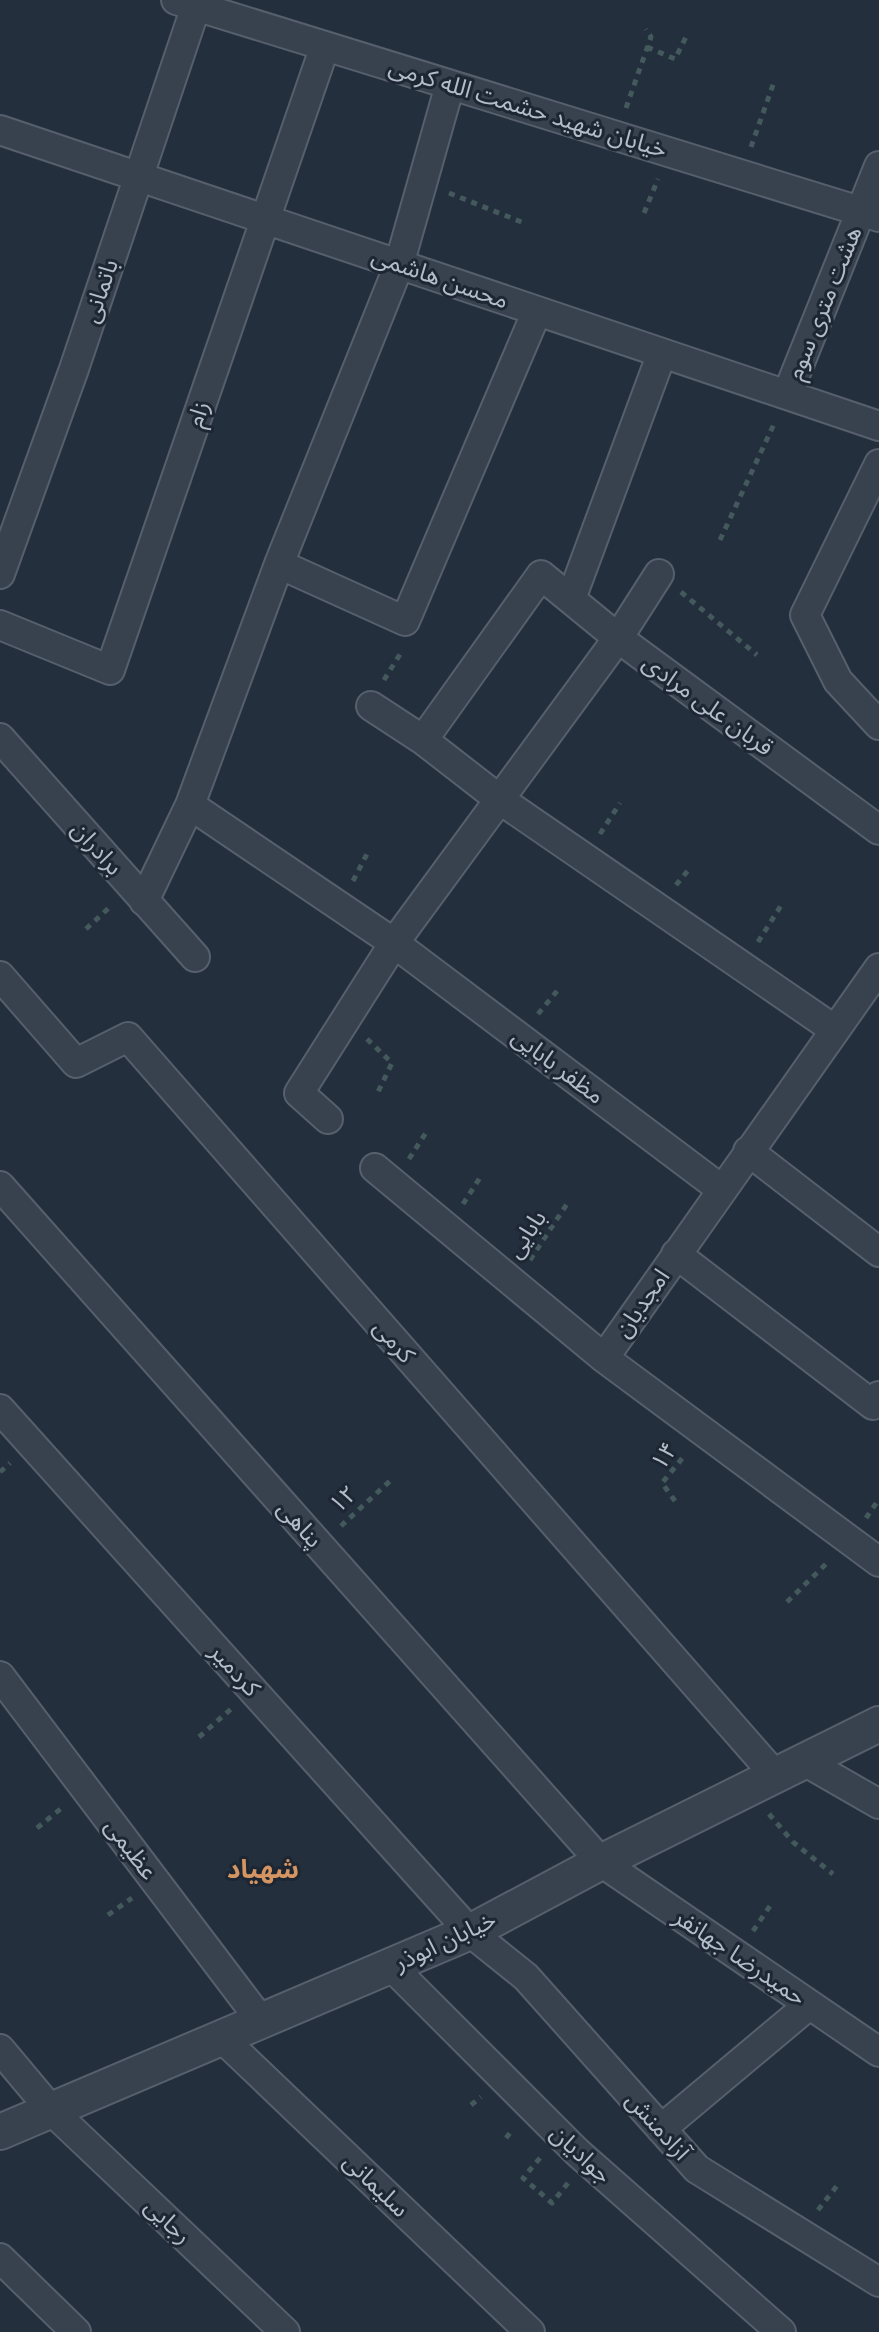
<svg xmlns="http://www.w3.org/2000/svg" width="879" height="2332" font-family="'Fira Sans Condensed','Noto Sans Arabic',sans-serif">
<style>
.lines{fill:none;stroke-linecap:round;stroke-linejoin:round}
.minor-casing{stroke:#565f6c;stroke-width:32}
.tertiary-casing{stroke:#565f6c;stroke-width:38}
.path{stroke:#44595c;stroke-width:5;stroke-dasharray:6 6;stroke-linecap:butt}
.minor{stroke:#38414e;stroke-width:28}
.tertiary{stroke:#38414e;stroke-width:34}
.labels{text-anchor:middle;stroke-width:6;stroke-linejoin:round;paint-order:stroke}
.street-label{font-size:24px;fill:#b4bcc9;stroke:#1d2633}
.neighbourhood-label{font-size:26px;font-weight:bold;fill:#d59563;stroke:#1d2633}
</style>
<rect width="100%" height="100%" fill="#242f3e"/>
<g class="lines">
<defs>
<path id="minor" d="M176 0 879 217
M0 130 879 426
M787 395 879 166
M879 464 805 615 838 681 879 725
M279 564 405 621 537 311
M0 574 74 369 196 6
M571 599 662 353
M0 625 110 670 325 46
M371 706 423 740 499 799 835 1030
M0 738 195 957
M423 740 541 575 618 638 879 830
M190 805 394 943 721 1189
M144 901 190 805 279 564 399 265 450 85
M879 968 604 1358 879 1562
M0 976 76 1063 128 1037 775 1775
M328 1119 299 1093 394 943 618 638 659 574
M748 1151 879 1252
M375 1168 604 1358
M0 1186 601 1862 879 2052
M676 1254 873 1405 879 1396
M0 1409 470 1932 526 1977 697 2169 879 2282
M0 1676 262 2022
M804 1761 879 1804
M391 1966 577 2152 781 2332
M222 2038 530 2332
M0 2049 52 2111 285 2332
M661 2129 809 2005
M0 2258 76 2332"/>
<path id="tertiary" d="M0 2132 470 1932 601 1862 879 1724"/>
</defs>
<!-- minor casing -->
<use href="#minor" class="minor-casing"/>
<!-- tertiary casing -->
<use href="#tertiary" class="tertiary-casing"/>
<!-- path -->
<path class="path" d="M647 47 675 59 686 37
M626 108 651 37 646 29
M751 147 774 82
M449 193 524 223
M644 213 658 179
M720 540 775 422
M681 592 757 655
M384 680 402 651
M600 834 620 803
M353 881 368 852
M676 885 690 868
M86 929 111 906
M758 942 782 904
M538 1014 557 991
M367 1039 392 1063 378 1092
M409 1159 427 1131
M463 1204 481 1176
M530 1260 567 1204
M0 1472 10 1463
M675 1501 662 1483 685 1455
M866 1518 879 1499
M341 1526 391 1480
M787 1602 828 1562
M199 1737 231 1709
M769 1814 793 1842 833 1874
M37 1828 63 1807
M108 1915 132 1898
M753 1931 770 1906
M471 2105 481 2097
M506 2138 513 2129
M540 2158 523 2178 552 2203 568 2183
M818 2210 840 2182"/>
<!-- minor -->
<use href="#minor" class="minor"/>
<!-- tertiary -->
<use href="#tertiary" class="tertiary"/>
</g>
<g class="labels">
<!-- street labels -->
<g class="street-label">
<text transform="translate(528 108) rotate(17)" y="8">خیابان شهید حشمت الله کرمی</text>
<text transform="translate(440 278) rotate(19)" y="8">محسن هاشمی</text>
<text transform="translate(100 291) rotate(-71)" y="8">باتمانی</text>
<text transform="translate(824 303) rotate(-68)" y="8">هشت متری سوم</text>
<text transform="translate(198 414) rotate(-71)" y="8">زام</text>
<text transform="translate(708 705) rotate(36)" y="8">قربان علی مرادی</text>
<text transform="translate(97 848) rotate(48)" y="8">برادران</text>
<text transform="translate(558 1066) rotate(37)" y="8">مظفر بابایی</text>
<text transform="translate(526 1234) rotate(-56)" y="8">بابایی</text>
<text transform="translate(642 1303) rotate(-55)" y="8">امجدیان</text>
<text transform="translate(394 1341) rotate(49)" y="8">کرمی</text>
<text transform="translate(664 1456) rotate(-55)" y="8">۱۴</text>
<text transform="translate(343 1499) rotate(-42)" y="8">۱۲</text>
<text transform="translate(300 1524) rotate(48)" y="8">پناهی</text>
<text transform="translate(235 1670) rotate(48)" y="8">کردمیر</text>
<text transform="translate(131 1849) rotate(53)" y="8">عظیمی</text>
<text transform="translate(445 1941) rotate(-25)" y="8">خیابان ابوذر</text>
<text transform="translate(740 1957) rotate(34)" y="8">حمیدرضا جهانفر</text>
<text transform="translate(658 2126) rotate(48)" y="8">آزادمنش</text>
<text transform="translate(581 2154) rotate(43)" y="8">جوادیان</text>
<text transform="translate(376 2185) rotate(44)" y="8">سلیمانی</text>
<text transform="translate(168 2221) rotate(44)" y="8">رجایی</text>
</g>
<!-- neighbourhood labels -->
<g class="neighbourhood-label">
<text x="263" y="1878">شهیاد</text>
</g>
</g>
</svg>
